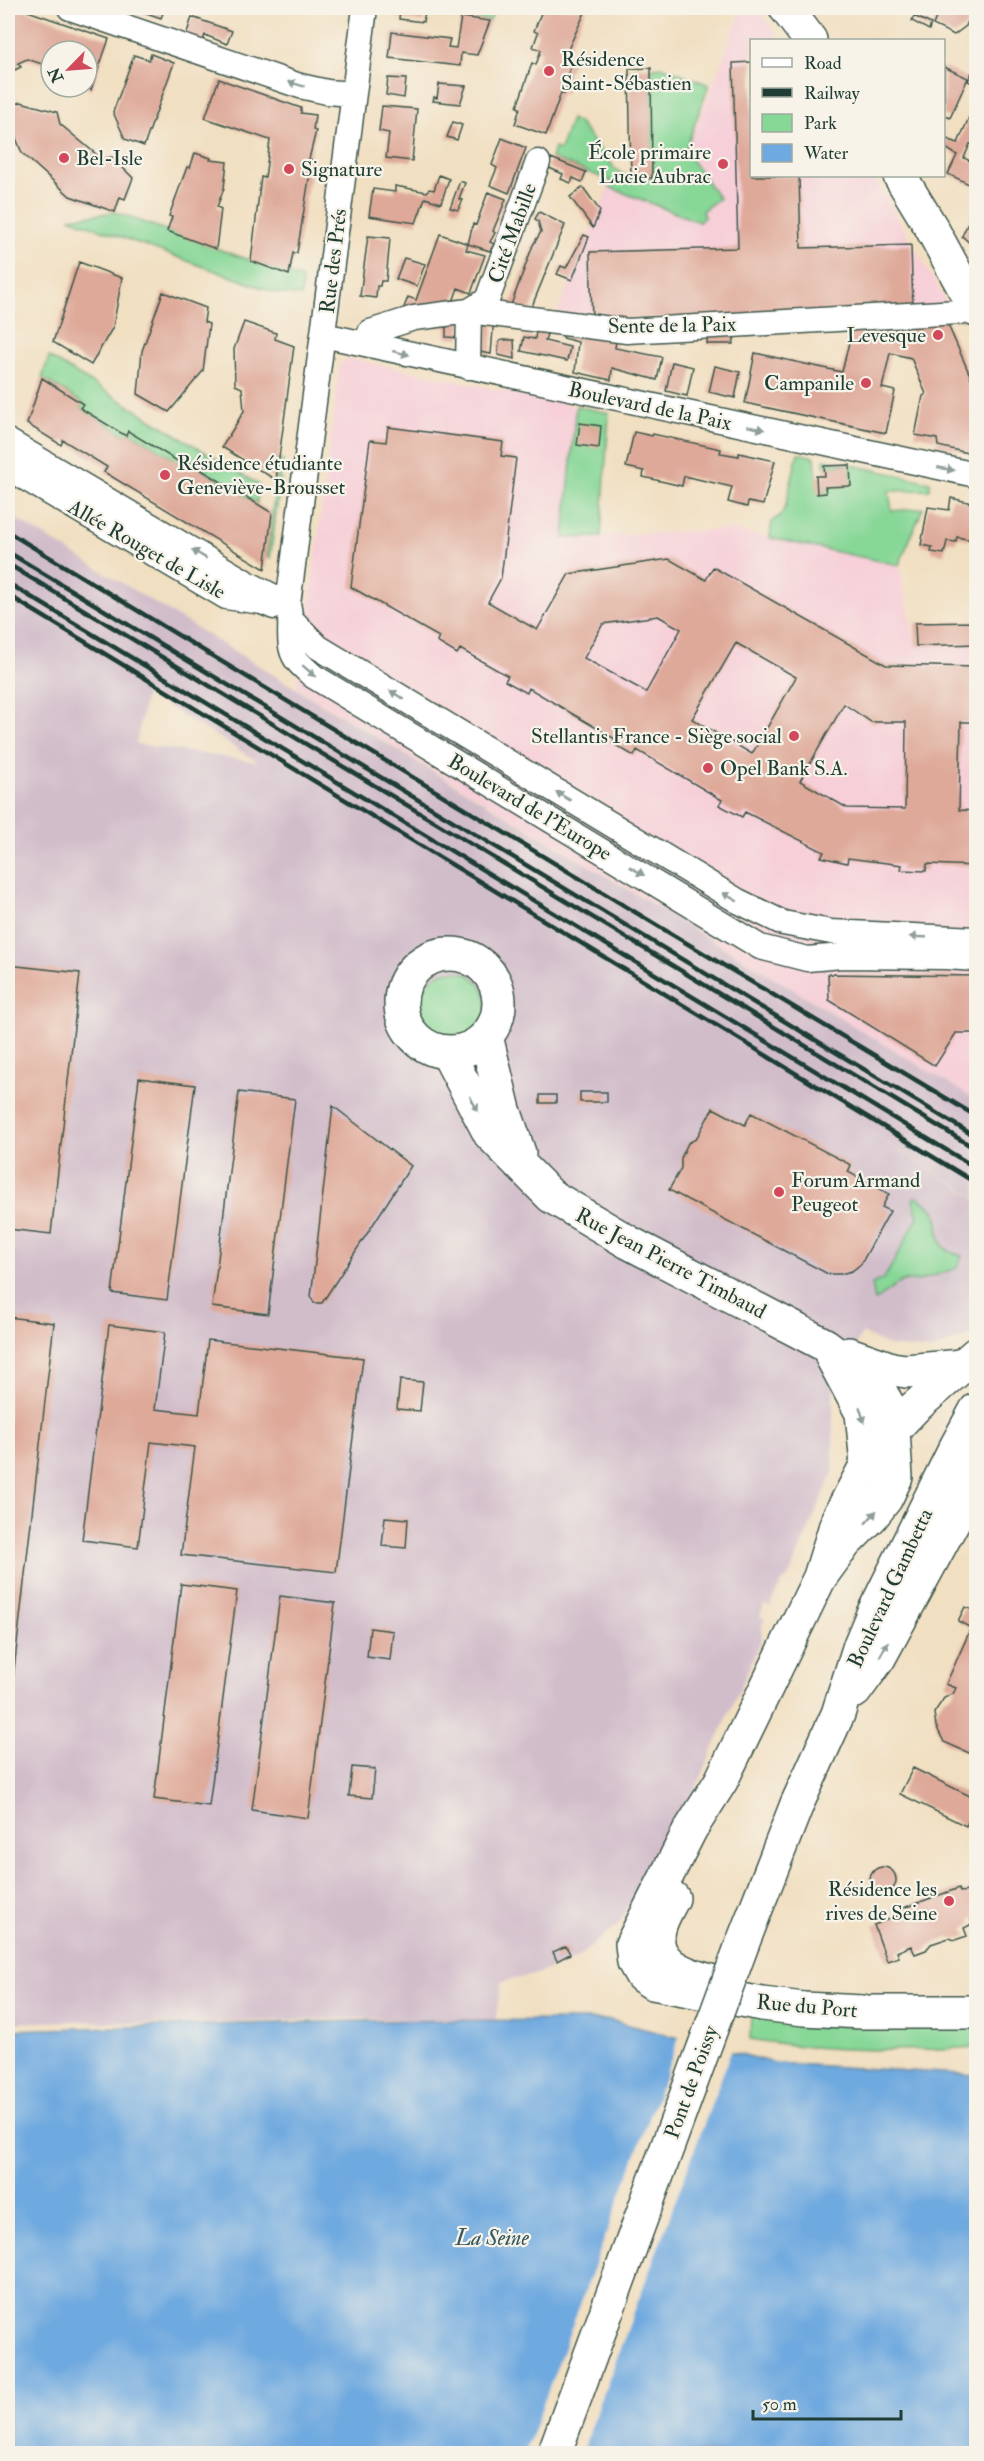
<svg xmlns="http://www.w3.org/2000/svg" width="984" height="2461" font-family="'IM FELL Double Pica',serif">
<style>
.built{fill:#f6cfd8}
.industrial{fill:#d1bdca;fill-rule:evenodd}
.green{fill:#87d797;stroke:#538a66;stroke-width:1.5}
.water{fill:#6ea9df;stroke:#46738a;stroke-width:1.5}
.pier{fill:#f1dfc1}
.building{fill:#dea999;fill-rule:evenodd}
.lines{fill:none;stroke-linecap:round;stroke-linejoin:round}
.street-casing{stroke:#3e5549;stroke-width:27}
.secondary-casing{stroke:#3e5549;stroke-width:36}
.primary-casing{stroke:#3e5549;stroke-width:36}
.street{stroke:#fff;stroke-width:24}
.secondary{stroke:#fff;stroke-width:33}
.primary{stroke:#fff;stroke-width:33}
.rail{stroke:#1f3d34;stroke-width:4.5}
.primary-bridge-casing{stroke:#3e5549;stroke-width:36;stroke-linecap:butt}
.primary-bridge{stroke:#fff;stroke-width:33}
.oneway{fill:#8f9e9a}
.poi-dot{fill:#d1495b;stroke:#f7f3e8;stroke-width:2}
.labels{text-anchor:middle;stroke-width:4.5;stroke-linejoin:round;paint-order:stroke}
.poi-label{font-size:21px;fill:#1f3d34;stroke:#f7f3e8;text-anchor:start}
.street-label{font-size:21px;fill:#1f3d34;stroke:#f7f3e8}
.water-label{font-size:22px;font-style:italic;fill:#33585f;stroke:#f7f3e8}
</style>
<rect width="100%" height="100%" fill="#f7f3e8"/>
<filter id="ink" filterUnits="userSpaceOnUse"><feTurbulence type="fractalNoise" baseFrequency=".0167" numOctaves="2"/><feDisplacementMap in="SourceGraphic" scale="12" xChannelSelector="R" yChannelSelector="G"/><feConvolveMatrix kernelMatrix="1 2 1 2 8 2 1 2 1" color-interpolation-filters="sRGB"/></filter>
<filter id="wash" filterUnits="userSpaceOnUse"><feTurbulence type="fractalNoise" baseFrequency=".008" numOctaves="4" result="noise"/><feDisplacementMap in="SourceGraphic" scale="24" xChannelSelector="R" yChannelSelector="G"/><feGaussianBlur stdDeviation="1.35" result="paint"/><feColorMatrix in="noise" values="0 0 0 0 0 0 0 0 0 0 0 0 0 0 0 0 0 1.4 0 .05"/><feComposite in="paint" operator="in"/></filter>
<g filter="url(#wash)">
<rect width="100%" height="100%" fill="#f1dfc1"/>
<!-- built -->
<path class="built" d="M745 8H757L781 40H752V176H873L949 306 555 319 609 187 699 222 702 212 685 152 715 80 740 13Z
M348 358 576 406 564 538 729 529 899 565 916 646 976 644V1100L296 687 308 618 340 364Z"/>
<!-- industrial -->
<path class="industrial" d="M8 514 976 1100V1197L802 1091 976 1198V1331L972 1335 931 1350 888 1346 862 1333 833 1392V1472L788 1578 782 1582 770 1607 764 1605 760 1616 765 1620 762 1625V1638L646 1902 629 1905 619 1924 577 1958 537 1974 501 1982 495 2024 361 2018 161 2024 75 2021 8 2023ZM146 693 257 761V762L136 744Z"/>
<!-- green -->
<path class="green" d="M426 8H495L490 21 425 13Z
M664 67 709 85 685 151 719 198 702 211 704 217 699 222 609 187 611 181 551 158 554 148 560 150 571 119 579 123 616 170 631 179 652 178 651 68Z
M115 212 302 279 301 296 276 293 69 218Z
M49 357 259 485 257 503 183 458 179 462 129 431 126 436 80 408 83 403 42 378Z
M576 406 609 413 601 537 564 538Z
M798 453 815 457 818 494 826 493 825 487 851 485 849 465 824 466V459L930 482V490L889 491 892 511 923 508 899 565 770 538 772 521 780 516 785 508Z
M279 459 283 460 270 558 267 556Z
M419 1005a34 34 0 1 1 68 0a34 34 0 1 1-68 0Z
M915 1196C921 1200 930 1205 934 1211 944 1227 929 1248 962 1256L957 1268 918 1281H902L875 1301 872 1284 883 1279 888 1272 918 1217 913 1200Z
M751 2011 976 2015V2047C901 2052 825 2052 750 2039Z"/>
<!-- water -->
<path class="water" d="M610 2020 775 2063 976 2075V2453L8 2454V2030L360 2021Z"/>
<!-- pier -->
<path class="pier" d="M680 2035 732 2049 581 2454 525 2453Z"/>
<g id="blocks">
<!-- building -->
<path class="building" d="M8 8H19L109 39 91 90 87 88V51H51V67L27 59 18 63 21 67 8 73Z
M132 8H165L161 18Z
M395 8H426L423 22 399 19 400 10Z
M543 8H587L564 58 573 61 567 76 571 78 565 94 561 93 546 135 515 124 520 108 517 107 532 63 536 65 541 50 533 47 538 33 534 31Z
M940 8H974L966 26 954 35 933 25Z
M914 16 931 24 929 30 912 21Z
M192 17 232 31 227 44 205 35 201 45 185 39Z
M461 17 490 21 477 55 461 53 460 66 389 58 392 32 450 39 448 47 456 48Z
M151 54 174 63 144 146 125 139 113 112 134 55 149 60Z
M752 62V176H799L801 248 911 245 913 311 592 320 590 252 738 248 733 63Z
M975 66 976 67V85L968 81Z
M944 67 968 78 950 118 944 115Z
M651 68 652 178 631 179 629 69Z
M388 78 406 79 404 98 386 95Z
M219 79 301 108V113L315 115 313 130 316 131 309 159 312 160 297 253H293L289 275 251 261 261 177 265 178 270 140 205 118Z
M439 84 466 86 460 104 433 101 434 97 437 98Z
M976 101V146L970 144 964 158 976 164V179L973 186 948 174 957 155 944 147 947 139 958 143Z
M21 102 57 112 60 124 102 159 112 157 133 178 125 199 120 197 115 212 70 196 22 153 8 118V107Z
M382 106 417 109 412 161 386 158 389 133 379 131Z
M453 122 462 125 457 140 447 137Z
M502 138 526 148 509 193 490 185 497 168 492 165Z
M195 153 211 158 210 160 227 162 224 188 217 207 221 209 216 249 167 231 172 217 169 216 187 167 190 168Z
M551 158 586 172 582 182 573 178 571 183 561 179 563 174 547 167Z
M439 175 449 179 441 203 425 198 416 223 369 216 373 189 395 192V186L427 192 429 189 434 190Z
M460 181 465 183 459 199 463 200 458 210 450 208Z
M583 187 600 211 593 228 570 197Z
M488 192 506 199 493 231 495 233 490 242 494 244 490 251 468 244 473 224 476 225Z
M976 206V242L974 247 962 236Z
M539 212 565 225 530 311 511 305 533 245 541 232 538 221 535 219Z
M440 234 468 244 466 250 485 255 471 293 458 288 450 310 400 318 408 297 416 300Z
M584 235 589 237 572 280 557 274 561 266 566 268Z
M368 236 390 238 386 281H381L380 286H377L376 298 360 296Z
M404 258 425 264 417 286 396 279Z
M79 262 122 278 113 327 91 365 53 342Z
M163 292 206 308 204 322 209 324 203 371 169 412 138 394 142 351Z
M461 316 460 338 446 337V327L417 325Z
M476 316 494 318 491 354 474 351Z
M945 318 976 389V455L938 446 937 439 915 435 923 396 926 394 911 358 890 353 882 388 895 391 886 433 745 403 755 353 842 372 853 325Z
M244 322 276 333 275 339 294 346 276 480 222 447 244 411 242 388 235 385 234 349Z
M564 327 617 333 615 348 662 357 657 380 612 368 611 380 575 372 578 342 563 338Z
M737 329 733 344H707L708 330Z
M536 331 547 334 545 341 570 347 567 361 521 351 524 337 535 339Z
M502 340H514L515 359 498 355 499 342Z
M672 362 693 367 687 396 666 391Z
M715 366 740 372 735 398 709 392Z
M42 378 83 404 80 408 126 436 128 431 179 462 182 458 272 513 265 569 104 472 107 467 63 440 61 445 27 424Z
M580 423 601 426 599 448 577 445Z
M388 427 503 442 501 456 516 458 501 578 488 602 537 630 569 574 669 559 706 580 713 567 886 665 976 667V722H961L959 810 976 811V866L927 864 926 871 901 870 902 865 848 858 847 863 821 857 824 852 745 812 742 817 719 805 722 800 637 750 634 756 612 743 615 739 529 688 527 693 505 681 508 676 460 649 457 654 437 642 439 637 351 587 370 440 386 442ZM658 616 681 629 646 692 584 658 603 624ZM736 643 796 677 752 754 692 719ZM844 704 871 722H906L905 809 847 808 800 781Z
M634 432 652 436 653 434 721 449 720 453 739 456V453L775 461 763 505 748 502 747 507 728 502 732 487 684 476 682 486 643 477 644 471 626 467Z
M850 465 851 486 825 487 826 493 817 494 816 476H825L824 466Z
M951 498 976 504V537L973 536 972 540 957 537 956 542 947 541 944 554 931 552 932 547 921 545 928 507 949 510Z
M976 622V644L916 646 915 623Z
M8 965 80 973 51 1234 8 1229Z
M828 974 976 976V1033H956L935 1066 829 1000Z
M139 1078 195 1085 167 1300 112 1293Z
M239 1092 295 1099 268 1314 212 1307Z
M580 1092H607V1102H580Z
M540 1095H556V1103H540Z
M333 1106 411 1166 322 1303H314L311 1297Z
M713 1108 745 1125 751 1113 851 1165 848 1172 889 1194 882 1207 890 1211 861 1264 852 1271 840 1274H828L669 1190 681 1168V1158L688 1143 696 1139Z
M8 1317 54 1323 9 1713H8Z
M109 1325 165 1332 155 1409 199 1414 208 1340 363 1358 336 1572 181 1555 195 1447 151 1442 138 1547 82 1540Z
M400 1380 423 1382 420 1411 397 1409Z
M385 1517 408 1519 406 1548 382 1546Z
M181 1584 237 1591 209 1806 154 1799Z
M280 1596 335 1603 308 1818 252 1810Z
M965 1607 976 1611V1756L944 1742 936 1726 934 1713 944 1698 953 1694 956 1688 946 1684 971 1628 958 1621Z
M370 1628 393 1631 390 1660 367 1657Z
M352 1767 375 1769 372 1798 349 1796Z
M913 1768 976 1799V1805L966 1826 900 1794Z
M976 1858V1916L971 1919 972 1924 964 1928 967 1936 955 1940 949 1938 931 1944 926 1950 915 1954 911 1946 897 1952 899 1957 887 1961 874 1925 897 1916 895 1911 959 1888 960 1892 969 1891 970 1870Z
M870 1880a13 13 0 1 1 26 0a13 13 0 1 1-26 0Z
M566 1946 570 1954 557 1961 553 1952Z"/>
</g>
</g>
<g filter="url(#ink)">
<use href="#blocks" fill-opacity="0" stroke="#3e5549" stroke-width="1.5"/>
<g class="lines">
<defs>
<path id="street" d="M70 8 300 86 327 92 353 94
M365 8 288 604C294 623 285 643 296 659 300 665 308 671 313 676L760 947 807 959 842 956 946 957 976 959
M370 332 414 318 469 311 627 331 976 311
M323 335 976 475
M468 367 469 311 487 300 538 162
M8 441 249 584 288 604
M8 468 226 597 262 602 274 607
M292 620 318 647 738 901 783 923 831 932 976 939"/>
<path id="secondary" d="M401 1003a49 49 0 1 1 98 0a49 49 0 1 1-98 0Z
M486 1036 504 1110 519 1153
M447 1052 490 1134 551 1196 628 1242 825 1345 863 1373 878 1388 888 1405 893 1430 896 1477 886 1498 872 1516 845 1543 821 1576
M849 1354 892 1369 906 1371 962 1366
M832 1357 862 1413 867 1464"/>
<path id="primary" d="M786 8 810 40
M900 176 931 227 976 310
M976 1354 914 1408 893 1430 867 1464 838 1519 820 1577 721 1781 690 1830 632 1944 634 1962 642 1976 653 1983 762 2004 804 2009 862 2012H976
M855 1691 879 1658 956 1516 976 1474
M673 1898C668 1908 661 1919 659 1929 651 1963 684 1974 710 1981
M743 1942 797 1804 838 1714 860 1645 873 1614 957 1445 976 1410"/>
</defs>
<!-- street casing -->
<use href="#street" class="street-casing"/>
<!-- secondary casing -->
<use href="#secondary" class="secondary-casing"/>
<!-- primary casing -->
<use href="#primary" class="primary-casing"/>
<!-- street -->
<use href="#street" class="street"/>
<!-- secondary -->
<use href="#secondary" class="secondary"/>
<!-- primary -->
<use href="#primary" class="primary"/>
<!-- rail -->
<path class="rail" d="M8 532 668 932 976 1116
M8 552 976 1137
M8 564 976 1149
M8 583 976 1168
M8 595 976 1183"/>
<defs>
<path id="primary-bridge" d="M554 2454 743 1942"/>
</defs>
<!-- primary-bridge casing -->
<use href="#primary-bridge" class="primary-bridge-casing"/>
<!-- primary-bridge -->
<use href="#primary-bridge" class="primary-bridge"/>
</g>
<!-- one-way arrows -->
<defs><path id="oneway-solid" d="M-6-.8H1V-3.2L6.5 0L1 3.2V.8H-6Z" transform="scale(1.5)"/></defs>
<g class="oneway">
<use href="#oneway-solid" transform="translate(296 84) rotate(-163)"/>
<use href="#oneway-solid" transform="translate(401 353) rotate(13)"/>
<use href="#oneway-solid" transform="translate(756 428) rotate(12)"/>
<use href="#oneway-solid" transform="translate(946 469) rotate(11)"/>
<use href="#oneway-solid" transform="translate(199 554) rotate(-149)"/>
<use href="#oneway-solid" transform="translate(309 671) rotate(41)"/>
<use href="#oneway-solid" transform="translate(397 695) rotate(-149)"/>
<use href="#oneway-solid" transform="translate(563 796) rotate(-149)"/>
<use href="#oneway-solid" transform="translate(637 871) rotate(31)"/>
<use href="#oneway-solid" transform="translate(730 897) rotate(-150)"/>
<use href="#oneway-solid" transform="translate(918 937) rotate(-178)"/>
<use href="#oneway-solid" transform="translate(474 1104) rotate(62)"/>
<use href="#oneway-solid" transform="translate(862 1415) rotate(73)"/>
<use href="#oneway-solid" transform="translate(871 1517) rotate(-49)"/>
<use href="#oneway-solid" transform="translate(884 1649) rotate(-61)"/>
</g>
</g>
<!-- markers -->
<g class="poi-dot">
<circle cx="549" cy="71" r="6"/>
<circle cx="64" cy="158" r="6"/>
<circle cx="723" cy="164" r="6"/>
<circle cx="289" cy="169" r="6"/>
<circle cx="938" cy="335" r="6"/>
<circle cx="866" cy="383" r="6"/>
<circle cx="165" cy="475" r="6"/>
<circle cx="794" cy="736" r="6"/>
<circle cx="708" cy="768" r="6"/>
<circle cx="779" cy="1192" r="6"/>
<circle cx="949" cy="1901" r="6"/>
</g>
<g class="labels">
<!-- poi labels -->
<g class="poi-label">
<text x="561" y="66">Résidence<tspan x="561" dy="24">Saint-Sébastien</tspan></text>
<text x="711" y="159" text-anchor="end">École primaire<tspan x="711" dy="24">Lucie Aubrac</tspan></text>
<text x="76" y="165">Bel-Isle</text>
<text x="301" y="176">Signature</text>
<text x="926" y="342" text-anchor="end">Levesque</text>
<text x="854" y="390" text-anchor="end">Campanile</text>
<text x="177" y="470">Résidence étudiante<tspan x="177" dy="24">Geneviève-Brousset</tspan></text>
<text x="782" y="743" text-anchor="end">Stellantis France - Siège social</text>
<text x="720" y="775">Opel Bank S.A.</text>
<text x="791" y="1187">Forum Armand<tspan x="791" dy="24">Peugeot</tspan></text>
<text x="937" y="1896" text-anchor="end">Résidence les<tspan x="937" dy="24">rives de Seine</tspan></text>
</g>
<!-- street labels -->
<g class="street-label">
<text transform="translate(512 233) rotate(-70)" y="7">Cité Mabille</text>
<text transform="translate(333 261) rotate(-83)" y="7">Rue des Prés</text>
<text transform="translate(672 325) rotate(-1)" y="7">Sente de la Paix</text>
<text transform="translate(650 406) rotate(12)" y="7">Boulevard de la Paix</text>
<text transform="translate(147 549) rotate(30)" y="7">Allée Rouget de Lisle</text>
<text transform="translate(530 807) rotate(31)" y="7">Boulevard de l'Europe</text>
<text transform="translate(671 1263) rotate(28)" y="7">Rue Jean Pierre Timbaud</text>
<text transform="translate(890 1588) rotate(-65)" y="7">Boulevard Gambetta</text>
<text transform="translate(807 2006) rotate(5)" y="7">Rue du Port</text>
<text transform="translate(691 2082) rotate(-70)" y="7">Pont de Poissy</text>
</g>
<!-- water labels -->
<g class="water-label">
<text x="492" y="2245">La Seine</text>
</g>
</g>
<!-- margin -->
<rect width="984" height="2461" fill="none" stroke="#f7f3e8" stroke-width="30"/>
<!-- legend -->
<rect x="750" y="39" width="195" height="138" fill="#f7f3e8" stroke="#a1aaa0" stroke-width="1.5"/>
<rect x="762" y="58" width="30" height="9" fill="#ffffff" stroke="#a1aaa0" stroke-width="1.5"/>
<text x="804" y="69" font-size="18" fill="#1f3d34">Road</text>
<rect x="762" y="88" width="30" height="9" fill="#1f3d34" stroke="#a1aaa0" stroke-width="1.5"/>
<text x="804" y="99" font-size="18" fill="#1f3d34">Railway</text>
<rect x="762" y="114" width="30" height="18" fill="#87d797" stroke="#a1aaa0" stroke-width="1.5"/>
<text x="804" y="129" font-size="18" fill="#1f3d34">Park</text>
<rect x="762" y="144" width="30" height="18" fill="#6ea9df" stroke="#a1aaa0" stroke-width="1.5"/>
<text x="804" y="159" font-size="18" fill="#1f3d34">Water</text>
<!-- north arrow -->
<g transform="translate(69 69) rotate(245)"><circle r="28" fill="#f7f3e8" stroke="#a1aaa0" stroke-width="1.5"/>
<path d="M0-4.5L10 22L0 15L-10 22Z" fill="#d1495b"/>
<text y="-9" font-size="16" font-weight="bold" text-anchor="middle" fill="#1f3d34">N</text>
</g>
<!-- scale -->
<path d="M753 2410v9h148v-9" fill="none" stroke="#1f3d34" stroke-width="3"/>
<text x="762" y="2410" font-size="18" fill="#1f3d34" stroke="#f7f3e8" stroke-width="4.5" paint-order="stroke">50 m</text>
</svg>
